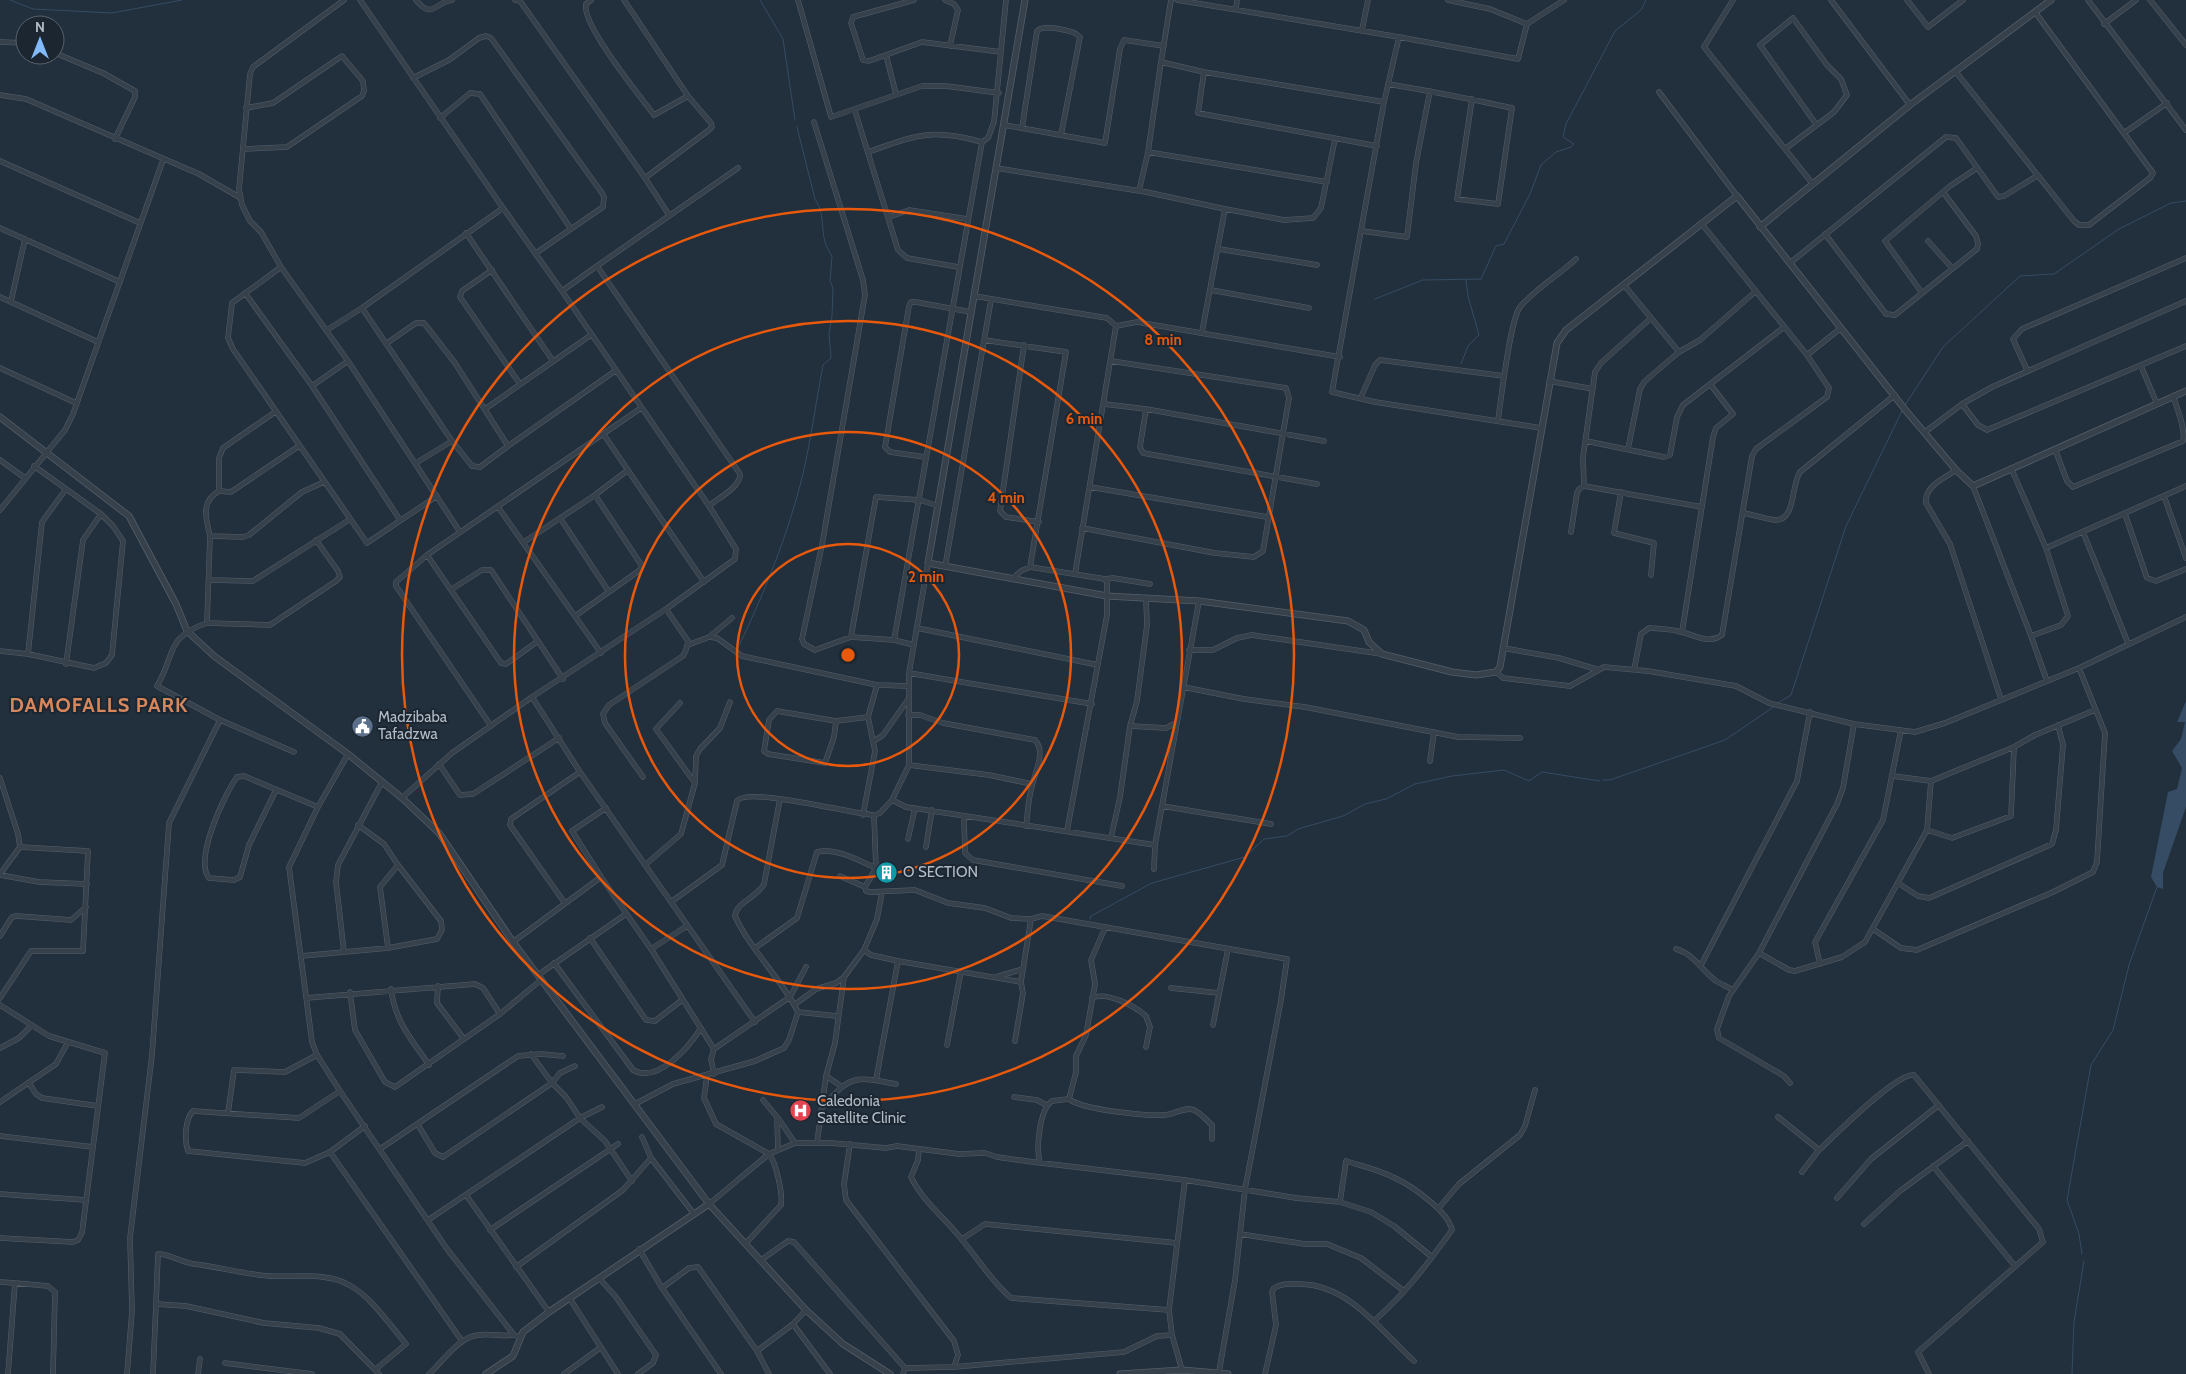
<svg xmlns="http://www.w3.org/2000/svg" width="2186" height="1374" font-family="Cabin,sans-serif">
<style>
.water{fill:#354c64}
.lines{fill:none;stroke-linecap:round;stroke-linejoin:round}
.stream{stroke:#354c64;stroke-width:1}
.minor-casing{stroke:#545f6a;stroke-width:5.5}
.tertiary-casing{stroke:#545f6a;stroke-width:7}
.minor{stroke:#36414c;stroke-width:4.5}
.tertiary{stroke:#36414c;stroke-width:5.5}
.ring{fill:none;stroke:#e8590c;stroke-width:2.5}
.labels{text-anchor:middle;stroke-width:4;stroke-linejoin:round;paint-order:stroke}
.poi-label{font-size:15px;fill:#b1bcc8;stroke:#1b2631;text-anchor:start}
.district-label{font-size:20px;font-weight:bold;letter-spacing:1px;fill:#d8875c;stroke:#1b2631}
.centre{fill:#e8590c;stroke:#1b2631;stroke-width:2.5}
.ring-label{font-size:15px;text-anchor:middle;font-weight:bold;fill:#e8590c;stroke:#1b2631;stroke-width:4;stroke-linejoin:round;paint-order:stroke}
</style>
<rect width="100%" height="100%" fill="#222f3c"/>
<!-- water -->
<path class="water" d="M2186 701V807L2163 873V889L2157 887 2151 877 2168 792 2177 789 2182 768 2172 751 2181 739 2185 722H2177Z"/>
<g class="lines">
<!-- stream -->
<path class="stream" d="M10 0 33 9 112 13 182 0
M760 0 783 39 795 120
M1375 299 1423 280 1481 279 1496 246 1504 244 1530 194 1541 165 1556 152 1571 147 1574 144 1563 137 1566 124 1615 31 1641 10 1646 0
M1461 364 1468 346 1479 335 1468 296 1466 280
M1905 405 1943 347 2020 276 2054 274 2119 229 2171 203 2186 201
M737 650C764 594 788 535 803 474 811 439 816 402 823 365L831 358 829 334 832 316 833 288 830 281 832 256C817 235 828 219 815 199L797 127
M1778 703 1791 695 1846 526 1902 411
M1603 780H1610L1725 740 1775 706
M1090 919 1091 916 1152 883 1245 857 1264 839 1287 836 1298 829 1343 816 1365 804 1386 799 1415 784 1452 776 1504 770 1529 781 1542 772 1600 781
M2082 1254 2079 1234 2067 1200 2091 1065 2113 1030 2129 965 2157 887
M2072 1374 2074 1322 2084 1261"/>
<defs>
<path id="minor" d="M344 0 253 67 250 74 239 189 242 205 250 221 261 232 281 267 348 361 460 532
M416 0C432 20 434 3 452 0
M515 0 520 1 645 178 669 215
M591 0 586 4C581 24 640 96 654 115L688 96 711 123 712 127 709 130 645 178
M624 0 688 96
M798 0 831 117 922 86H946L999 93
M914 0 853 17 851 23 863 60 869 61 922 42 1001 52
M945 0 954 4 958 10 950 46
M1171 0 1161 62 1204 72 1384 102
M1177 0 1399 37 1384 102 1332 392 1375 402 1541 428
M1448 0 1490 9 1527 24
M1733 0 1704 47 1812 183
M1831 0 1910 105
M1907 0 1928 27 1963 0
M2088 0 2186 130
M2150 0 2186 45
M1236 9 1237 0
M2104 24 2136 0
M1362 30 1368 0
M1399 37 1518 59 1527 24 1564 0
M0 42 25 43
M55 53 103 73 135 91V97L115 139
M886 55 896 94
M1204 72 1198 113 1377 146
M1956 72 2074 221 2079 225H2089L2150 178 2153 173 2035 12
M413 78 449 60 479 38 486 36 491 38 602 193 604 197 603 207 536 253
M1388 84C1430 91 1471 99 1512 108L1498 204 1457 199 1472 99
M1659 92 1737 196
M0 95 26 99 199 174 239 197
M855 111 898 250 907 258 958 267
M440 118 470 93 480 94 571 229
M814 122 863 280 865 295 822 545 802 639 804 644 815 650 851 637
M1004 125 1105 143 1120 49 1124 40 1164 46
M1022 128 1037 31C1043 24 1074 30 1080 37L1061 135
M2124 133 2167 103
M244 149 287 147 362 96 364 91 363 81 342 56 273 103 246 108
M1785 149 1834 112 1847 95 1841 79 1827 65 1793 18 1760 45 1816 124
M868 152C917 135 930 128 982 142
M1148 152 1327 182
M0 161 140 223
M996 168 1146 192 1225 209
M1139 191 1148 152 1161 62
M503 208 562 291
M889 217 909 210 967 219
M0 228 120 282
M1362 231 1407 237 1416 163 1430 91
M466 233 553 361
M1825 234 1886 314 1895 315 1977 249 1978 243 1976 236 1943 192
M1928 241 1952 268
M1219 249 1317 265
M1790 263 1946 137 1956 138 1998 197 2004 196 2037 176
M597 266 738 168
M281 267 232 303 228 338 233 349 367 543 437 496
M492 270 462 291 460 297 520 384
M1624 285 1679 352 1700 340 1756 291
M1211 290 1309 308
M245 293 312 386 400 520
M1922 293 1885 241 1950 186 1977 168
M974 296 1107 318 1116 326
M0 297 98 342
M11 301 25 239
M362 308 452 441 416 463
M327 330 362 308 503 208 360 0
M1202 332 1225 209 1284 220 1313 218 1321 208 1335 139
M984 340 1066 352 1030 567
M387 343 416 323H424L455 363 508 446 480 467 472 466 452 441
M1024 345 1000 511 1006 517 1039 522
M1807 355 1841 328
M2141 366 2157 404
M0 368 76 403
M2027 370 2013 339 2022 329 2186 258
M1549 381 1593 389
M312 386 348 361
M1361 397 1375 365 1380 360 1504 376
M1104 404 1146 409 1324 441
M1962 404 1978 425 1987 430 2186 346
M485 409 591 335
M1146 409 1140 447 1143 453 1317 484
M275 412 223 448 219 458V491L231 492 299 446
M1498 420C1501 400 1510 320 1520 307 1533 291 1560 274 1576 259
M1925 432 1962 404 1992 387 2186 301
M604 435 704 582
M1586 441 1664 457 1670 455 1677 417 1683 405 1783 328
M508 446 615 371
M1628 449 1640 389 1645 381 1679 352
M2055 449 2067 481 2073 487 2183 441C2186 430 2177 408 2173 396
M925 457 890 452 885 447 909 306 911 302H916L971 312
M0 460 25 478
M34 466 101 514
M2011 468 2046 548 2186 486
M1956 470C1945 478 1924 486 1926 503L1950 544 2001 699
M1584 486 1702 507
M1973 486 2031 636
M1090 487 1267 517
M219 491C200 502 206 518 210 536L243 537 249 535 302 492 324 482
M1621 492 1614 533 1654 543 1651 575
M2164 496 2186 558
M498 507 601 653
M0 510 65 430 73 414 163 160
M1744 513C1754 515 1765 519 1775 520 1796 521 1791 485 1800 472L1895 395
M2125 514 2147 578 2156 581 2186 569
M560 518 609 592
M1082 528 1215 553 1254 557 1263 551 1289 398 1286 388 1111 361
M1571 532 1577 493 1579 489 1584 486 1583 457 1595 372 1601 363 1651 318
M2083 532 2128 643
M210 536 207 623C165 637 176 654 157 686L220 720 294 752
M524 542 595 495 628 470
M2046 548 2068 616 2061 625 2031 636 2047 681
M427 555 501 663 506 664 538 641 491 570H482L452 589
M945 567 991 300
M1075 574 1116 326 1137 322 1340 357
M1012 579 1021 571 1030 567 1105 579 1107 583V615L1067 831
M1105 579 1113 578 1150 584
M209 580 253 581 349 520
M1199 601 1162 806 1271 824
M575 616 640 570 642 566 595 495
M207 623 270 625 336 581 340 577 338 571 316 540
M917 628 1098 665
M1682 632 1713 437 1716 428 1733 414 1710 384
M709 637 732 618
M894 640 982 142 988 138 994 122 1006 0
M538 641 563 679
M688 645 709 637 717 638 742 656 877 685
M914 645 894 640 851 637 852 631 876 497 920 500 938 506
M1503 648 1559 658 1599 670
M1189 650H1213L1237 638 1252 635 1382 654
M0 651 28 654 94 668 106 663 112 655 123 541 113 526 101 514 83 540 66 664
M28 654 42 522 66 489
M1634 670 1641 634 1649 628C1660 629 1671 629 1681 632 1696 635 1708 645 1722 635L1752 456 1756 449 1827 397 1829 388 1807 355 1701 223
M1496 672 1503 678 1570 686 1604 667 1648 671 1736 686 1769 703 1854 724 1915 732 1945 723 2079 668 2186 617
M909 673 1092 704
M1183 687 1244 699 1305 707 1458 737 1520 738
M532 697 580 772 755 1022
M908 715H920L943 723 1035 740C1046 751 1035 773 1032 786 1028 799 1028 813 1026 826
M836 721 834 737 825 763 768 754 764 751 769 720 777 711 836 721 868 717
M491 726 396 586V582L427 555 641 408
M1130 726 1166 728 1176 723
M874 741 883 735 907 701
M348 754 318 807 289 867 312 1042 317 1055 340 1091 447 1249 514 1335 520 1337
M1430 761 1434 732
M439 764 460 795 473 794 559 738
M909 765 989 775 1032 784
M1893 776 1931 781 2014 747 2035 735 2095 710
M643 777 605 723 603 714 609 705 683 656 686 650 688 641 666 609
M0 778 18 834 20 847 0 874
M695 783 696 756 700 749 720 728 730 702
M276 790 249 845 240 877 234 880 209 878C194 859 224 795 237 777L244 776 318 807
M402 798 452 753 532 697 666 609 735 559 736 549 709 506 562 291 597 266 740 474C741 487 718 498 709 506
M892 800 906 807 1155 845 1162 806
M863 815 875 751 868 717 877 685 908 686
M874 815 876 868 865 887 866 891 870 892 915 890 948 903 985 908 1011 918 1031 919 1042 916 1287 959 1281 1000 1245 1189 1235 1280 1219 1372
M964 817 965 853 973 860 1122 886
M358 825 384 844 398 865
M1927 830 1952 838 2011 816 2014 747
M1111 838 1120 797 1130 726 1137 701 1147 625 1146 598
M908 839 915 808
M926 847 932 810
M645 865 681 834 695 783 656 729 680 703
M1154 869 1155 845
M0 875 39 882 87 884
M840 876 865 887
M601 877 572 831 606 808
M1898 883 1918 896 1929 898 2052 844 2056 830 2063 745 2058 725
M564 902 510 825 511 819 580 772
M671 902 722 865 737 801C747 786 851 814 874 815L880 813 892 800 909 765V673L928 563
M1105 928 1091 960 1095 984 1086 1035 1076 1056V1072L1069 1099C1083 1110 1145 1116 1164 1115 1174 1115 1185 1106 1194 1110 1201 1113 1207 1121 1212 1125V1139
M1873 929 1901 948 1917 950 2053 892 2093 872 2097 862 2105 733 2079 668
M0 936 12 917 17 916 71 920 86 907
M590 938 646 1020 655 1021 682 1000
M513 942 601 877 651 949 714 1049
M755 948 797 918 817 852C836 847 860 861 876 868
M651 949 687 926
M1676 949C1694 954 1702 971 1716 981 1721 984 1728 987 1733 990
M864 950 871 955 898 961 1021 982 1031 919
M344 952 336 882 338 865 382 782
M1759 953 1789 970 1795 971 1842 957 1865 942 1927 830 1931 781
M301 956 388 948 437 939 442 930 441 921 398 865 380 887 388 948
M554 963 633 1070C658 1084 689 1047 701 1028
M1820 964 1815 942 1883 820 1901 730
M1701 965 1797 781 1810 712
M538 975 626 914
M996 977 1023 969
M438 986 437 1003 464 1039
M1171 988 1219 993
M391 989C395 1021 411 1039 429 1065
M350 992 355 1030 385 1082 395 1087 500 1014 541 980
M0 998 31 951H83L88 851 20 847
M306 998 475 984 483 988 500 1014
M1092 998C1106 991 1135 1006 1146 1016L1150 1027 1146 1047
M0 1005 49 1036 105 1053 93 1147
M794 1005 816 989 836 983 844 977
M798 1012 837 1016
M1213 1025 1228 949
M1015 1041 1023 993 1021 982
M947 1045 961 971
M0 1048 19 1038 31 1026
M531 1054 552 1083 566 1097 580 1118 605 1141 632 1181
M714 1074 711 1059 714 1049 790 997 806 967
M707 1076 704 1098 716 1124 769 1154C776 1162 783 1194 781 1205L746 1243
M826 1076 841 1086
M876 1080 898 961
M29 1083 36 1094 42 1098 98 1106
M1790 1083 1784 1076 1719 1038 1717 1029 1729 996 1759 953 1837 804 1843 788 1854 724
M340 1091 299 1118 193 1111C185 1119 184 1140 188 1151L305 1163 330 1152 365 1126
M1014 1097 1037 1100 1046 1105
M763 1100 777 1117 778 1150
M0 1102 56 1064 68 1042
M635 1104 673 1084 755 1061 784 1048 789 1040 798 1012C781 978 751 951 735 916 736 902 758 897 764 884L780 799
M823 1107C850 1075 855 1076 896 1084
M228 1113 234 1070 285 1072 317 1055
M1778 1117 1819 1150 1802 1172
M778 1118 795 1143
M418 1125 435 1153 443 1157 552 1083 560 1073 575 1066
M0 1136 93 1147 82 1233 78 1240 73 1242 0 1238
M642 1137 651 1158 694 1214
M817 1143 826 1076 835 1043 844 977 864 950 877 919 882 892
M850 1144 844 1184 846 1200 954 1341 958 1355 954 1367
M380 1149 518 1056 541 1054 563 1056
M919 1149 918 1160 911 1177C923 1202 946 1219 963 1241 979 1260 992 1282 1011 1298L1169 1310
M1819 1150C1834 1136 1897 1072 1914 1075L2039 1229 2043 1242 1918 1352 1929 1374
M330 1152 462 1341
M1040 1163C1036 1149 1039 1110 1052 1101L1069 1099
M1933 1166 2015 1266
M0 1194 86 1200
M466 1195 549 1312
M1837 1198 1871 1159 1939 1105
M1340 1202 1346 1161C1362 1166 1380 1170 1395 1178 1412 1186 1448 1211 1452 1230 1429 1262 1405 1294 1375 1320
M709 1204 769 1154 795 1143H831L886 1148 897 1146 959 1154 985 1153 997 1157 1033 1162 1185 1180
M1438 1209 1459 1184 1520 1135 1525 1126 1535 1090
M428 1220 580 1118 602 1107
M1864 1224 1900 1191 1968 1141
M490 1230 618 1144
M1240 1234 1305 1244H1327L1361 1258 1404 1291
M962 1239 985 1224 1177 1243
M639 1249 662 1288 721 1374
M761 1260 788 1241 794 1242 905 1368 903 1374
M516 1267 623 1190 651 1158
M599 1278 616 1297 656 1355 653 1363 638 1374
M0 1282 15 1283 8 1374
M15 1283 48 1286 55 1292 53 1374
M662 1288 689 1268 698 1267 757 1351 769 1374
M570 1299 618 1374
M156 1304 158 1254C170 1254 181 1262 194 1264 219 1267 244 1274 269 1276 296 1278 326 1271 351 1286 373 1299 389 1324 406 1344L376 1369
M793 1324 830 1374
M757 1351 793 1324 806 1310
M225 1363 312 1374
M905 1368 954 1367 1124 1352 1157 1336 1172 1335
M1182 1370 1172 1335 1169 1310 1185 1180 1296 1198 1340 1202 1371 1212 1394 1226 1432 1257
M127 1374 132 1311 130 1238 152 1055 169 823 220 720
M153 1374 156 1304 186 1306 264 1323 319 1328 340 1334 379 1374
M198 1374 200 1359
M429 1374C443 1361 459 1337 478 1335 490 1333 502 1337 514 1335
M564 1374 600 1348
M1265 1374 1276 1325 1272 1292 1274 1288C1282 1283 1291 1284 1300 1284 1350 1285 1381 1331 1414 1361"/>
<path id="tertiary" d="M1025 0 928 563 1107 596 1199 601 1348 621 1364 630 1369 642 1382 654 1452 672 1476 675 1496 672 1500 667 1557 343 1566 330 1737 196 1907 412 1956 470 1973 486 2186 391
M1760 227 1910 105 2051 0
M0 417 129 516 176 604 187 631 214 656 348 754 402 798 439 833 513 942 709 1204 806 1310 843 1344 890 1374
M486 1374 513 1356 523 1332 549 1312 709 1204
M1120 1374 1182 1370 1228 1374"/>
</defs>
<!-- minor casing -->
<use href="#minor" class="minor-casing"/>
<!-- tertiary casing -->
<use href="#tertiary" class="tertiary-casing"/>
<!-- minor -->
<use href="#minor" class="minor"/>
<!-- tertiary -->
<use href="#tertiary" class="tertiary"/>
</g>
<!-- distance rings -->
<g class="ring">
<circle cx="848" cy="655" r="111"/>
<circle cx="848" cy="655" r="223"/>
<circle cx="848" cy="655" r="334"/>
<circle cx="848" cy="655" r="446"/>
</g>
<!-- icons -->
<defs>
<symbol id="civic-disc" viewBox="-11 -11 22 22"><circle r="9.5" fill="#5c6f8a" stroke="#1b2631"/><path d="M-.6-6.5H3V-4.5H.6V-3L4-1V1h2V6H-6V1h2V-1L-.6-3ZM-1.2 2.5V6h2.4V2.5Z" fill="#fff"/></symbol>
<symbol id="building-disc" viewBox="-11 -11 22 22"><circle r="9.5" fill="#0f9aa8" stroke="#1b2631"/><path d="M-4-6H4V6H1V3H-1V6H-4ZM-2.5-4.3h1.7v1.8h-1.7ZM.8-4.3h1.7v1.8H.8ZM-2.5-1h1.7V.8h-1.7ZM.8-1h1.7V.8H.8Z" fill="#fff"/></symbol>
<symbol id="hospital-disc" viewBox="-11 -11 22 22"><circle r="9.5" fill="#e0444e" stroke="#1b2631"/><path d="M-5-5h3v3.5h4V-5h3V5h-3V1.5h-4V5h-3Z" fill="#fff"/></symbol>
</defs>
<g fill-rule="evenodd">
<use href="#civic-disc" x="350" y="714" width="25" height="25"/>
<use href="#building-disc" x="874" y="860" width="25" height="25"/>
<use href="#hospital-disc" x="788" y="1098" width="25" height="25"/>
</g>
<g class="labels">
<!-- poi labels -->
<g class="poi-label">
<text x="378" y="722">Madzibaba<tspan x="378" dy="17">Tafadzwa</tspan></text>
<text x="903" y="877">O SECTION</text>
<text x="817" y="1106">Caledonia<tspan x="817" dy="17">Satellite Clinic</tspan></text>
</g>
<!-- district labels -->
<g class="district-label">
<text x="99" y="712">DAMOFALLS PARK</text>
</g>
</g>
<circle cx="848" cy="655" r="8" class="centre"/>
<g class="ring-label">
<text x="1163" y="345">8 min</text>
<text x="1084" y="424">6 min</text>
<text x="1006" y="503">4 min</text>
<text x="926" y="582">2 min</text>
</g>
<!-- north arrow -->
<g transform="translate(40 40)"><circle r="24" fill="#1b2631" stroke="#57626d"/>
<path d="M0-4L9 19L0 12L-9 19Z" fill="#82bbfc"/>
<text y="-8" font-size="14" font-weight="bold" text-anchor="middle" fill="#b1bcc8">N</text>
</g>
</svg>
